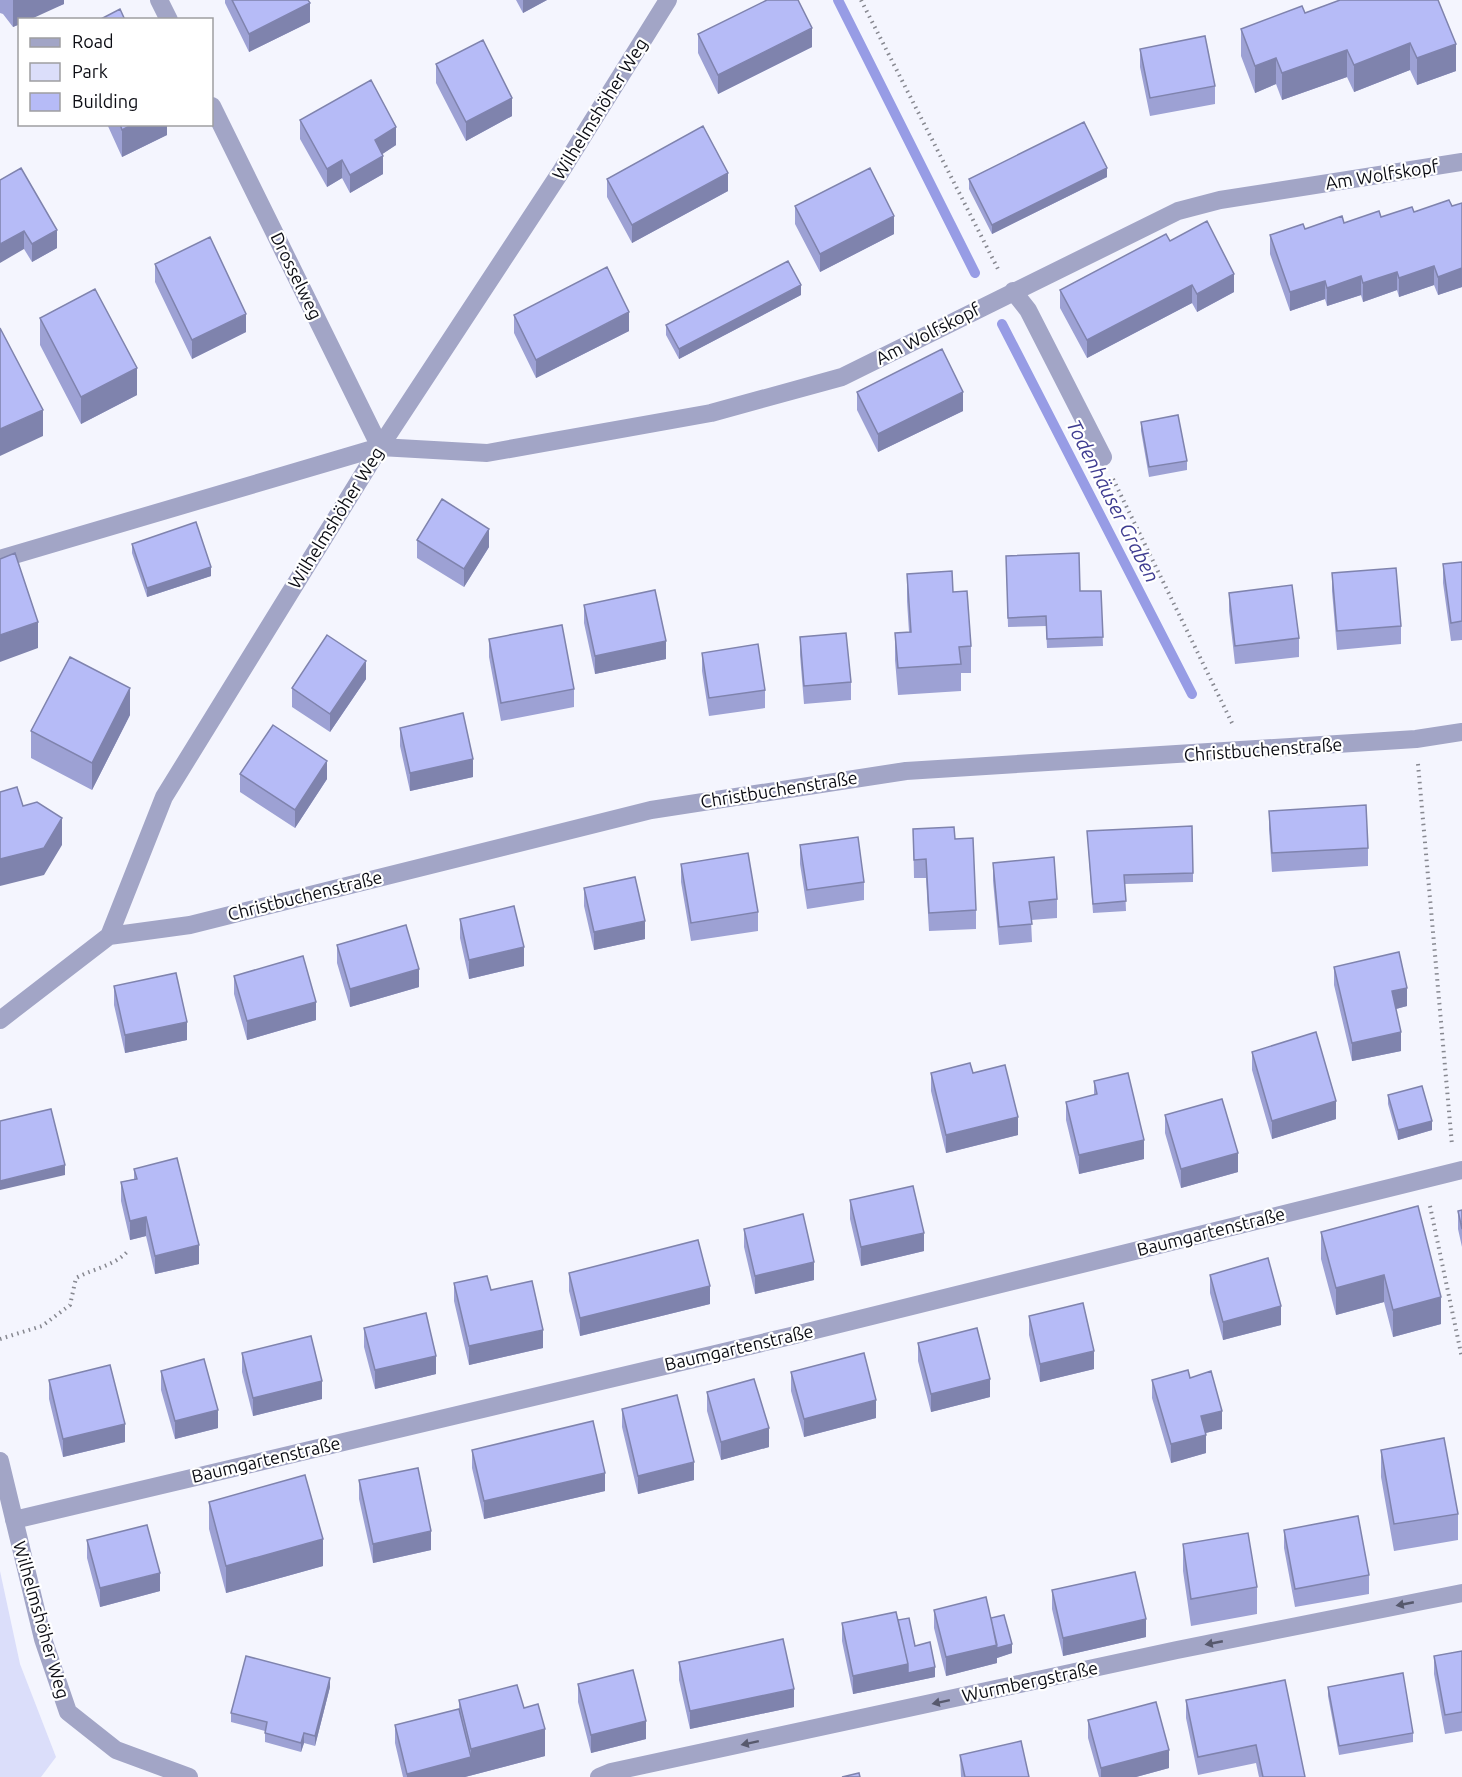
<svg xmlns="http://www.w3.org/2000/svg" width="1462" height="1777" font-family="Ubuntu,sans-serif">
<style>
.green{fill:#dbdefa}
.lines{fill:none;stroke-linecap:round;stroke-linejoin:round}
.stream{stroke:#979ce5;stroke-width:10}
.path{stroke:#878890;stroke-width:4;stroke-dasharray:1.5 4.5;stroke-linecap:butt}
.minor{stroke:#a2a5c6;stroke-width:18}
.wall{fill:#9da1d4}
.shaded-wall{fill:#7f83ad}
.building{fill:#b6bbf7;stroke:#7f83ad;stroke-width:1.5}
.oneway{fill:#57596d}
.labels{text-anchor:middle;stroke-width:4.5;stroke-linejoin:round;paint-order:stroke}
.street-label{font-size:18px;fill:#0c0d14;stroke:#fff}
.water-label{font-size:20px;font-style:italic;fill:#3f3d91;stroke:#fff}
</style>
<rect width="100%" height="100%" fill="#f4f5fe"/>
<!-- green -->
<path class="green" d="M0 1571 20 1664 56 1757 41 1777H0Z"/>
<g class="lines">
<!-- stream -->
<path class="stream" d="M838 0 975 273
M1002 324 1192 694"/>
<!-- path -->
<path class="path" d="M861 0 999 271
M1113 479 1232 723
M1418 764 1452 1145
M1430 1206 1462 1358
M0 1339 42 1326 70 1305 76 1278C95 1268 114 1266 128 1251"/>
<!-- minor -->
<path class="minor" d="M159 0 169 20
M212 106 380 447
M1013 291 1028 310 1103 457
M0 559 380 447 487 453 711 413 842 377 1178 211 1220 200 1462 162
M109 936 190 925 651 810 906 771 1416 739 1462 732
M0 1020 109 936 164 797 380 447 560 173 668 0
M0 1461 43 1639 68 1712 116 1750 189 1777
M14 1520 791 1336 1462 1170
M599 1777 611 1772 1177 1650 1462 1593"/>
</g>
<!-- wall -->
<path class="wall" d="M0 0H64V4L20 20V24L13 27 3 14 0 13Z
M225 0H308L310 22 249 52 225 3Z
M516 0H547L523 13Z
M1340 0 1456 71 1417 85 1410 70 1354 92 1347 77 1282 100 1276 84 1255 93 1241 56V29L1305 13Z
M698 34 812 47 718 94 698 53Z
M1140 49 1215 86V104L1150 116 1140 67Z
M436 64 512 116 466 141 436 83Z
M300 120 396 145 382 154 383 174 350 193 342 178 327 187 300 139Z
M107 124H167V135L122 157Z
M1107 177 992 234 969 189V179Z
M607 179 728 191 632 243 607 197Z
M0 180 57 248 32 262 24 249Z
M1462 203V287L1438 295 1434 285 1399 297 1397 290 1363 302 1361 295 1327 306 1325 299 1290 311 1270 254V235L1305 229 1452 206Z
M795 206 894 234 820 272 795 224Z
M1170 241 1234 292 1197 312 1192 303 1087 358 1060 308V290Z
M155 264 246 332 192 359 155 282Z
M801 295 679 359 666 335V325Z
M514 315 629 331 536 378 514 333Z
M40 318 137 395 81 424 40 345Z
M857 392 963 411 878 452 857 410Z
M1141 422 1187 461V470L1149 477 1141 431Z
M417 540 489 547 464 587 417 558Z
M132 544 211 576 147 597 132 553Z
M1006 556 1080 591H1101L1103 646 1047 648 1046 626 1008 627Z
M1462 562V640L1451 641 1443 583V564Z
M1332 573 1401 626V644L1337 650 1332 591Z
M907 574 953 592 971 646V673H961V691L898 695 895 660V633L909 632 907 601Z
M1229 593 1299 638V657L1235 664 1229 611Z
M584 605 666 659 595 674 584 623Z
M800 637 851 682V700L804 704 800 655Z
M489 639 574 689V707L501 721 489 657Z
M702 653 765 690V708L709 716 702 671Z
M366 679 330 732 292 707V688Z
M130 715 92 790 31 758V731Z
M400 728 473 777 410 791 400 746Z
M240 774 327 779 295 828 240 792Z
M1269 811 1368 848V866L1272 872 1269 829Z
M913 829 955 839 976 910V929L929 931 926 878H914Z
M1087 831 1193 873V882L1125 884 1126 911 1093 913Z
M800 845 864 882V900L807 909 800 864Z
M993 863 1057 899V918L1031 920 1032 942 999 945 993 881Z
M681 864 758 912V931L691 941 681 882Z
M584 888 645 939 594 950 584 906Z
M460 919 524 966 469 979 460 938Z
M337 945 419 987 350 1007 337 963Z
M1334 967 1407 1006 1396 1009 1401 1051 1352 1061 1334 985Z
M234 976 316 1020 247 1040 234 994Z
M114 986 187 1040 125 1053 114 1005Z
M1252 1052 1336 1119 1272 1139 1252 1070Z
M931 1073H973L1018 1135 946 1153 931 1091Z
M1094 1081 1144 1159 1079 1174 1066 1120V1102L1094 1095Z
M1388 1095 1432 1130 1398 1140 1388 1104Z
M1165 1115 1238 1172 1181 1188 1165 1133Z
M134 1169 199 1264 155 1274 146 1236 130 1240 121 1201V1182L134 1179Z
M850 1200 924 1251 861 1266 850 1219Z
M1418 1206 1441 1324 1393 1337 1384 1302 1336 1315 1321 1259V1232Z
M1462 1210V1247L1458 1229V1211Z
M744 1229 814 1280 755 1294 744 1247Z
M569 1273 710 1304 580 1336 569 1291Z
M1210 1275 1281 1325 1223 1340 1210 1293Z
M454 1283 543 1348 469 1365 454 1301Z
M1029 1316 1094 1369 1040 1382 1029 1335Z
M364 1328 436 1374 375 1389 364 1347Z
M918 1343 990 1397 931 1412 918 1361Z
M242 1353 322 1399 253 1416 242 1372Z
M161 1371 218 1428 175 1439 161 1390Z
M791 1372 876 1418 804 1437 791 1391Z
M1190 1378 1222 1429 1206 1433V1453L1171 1463 1152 1398V1380Z
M49 1380 125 1442 63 1457 49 1399Z
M707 1392 769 1447 721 1460 707 1411Z
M622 1409 694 1480 638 1494 622 1427Z
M472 1450 605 1491 484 1519 472 1468Z
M1381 1450 1458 1514V1540L1394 1551 1381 1477Z
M359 1480 431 1550 373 1563 359 1499Z
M209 1502 323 1566 226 1593 209 1529Z
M1284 1530 1369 1575V1594L1295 1607 1284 1548Z
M87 1540 160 1591 100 1607 87 1558Z
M1183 1544 1257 1587V1614L1191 1626 1183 1571Z
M1052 1590 1146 1637 1063 1656 1052 1609Z
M934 1610 991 1618 1012 1653 997 1658V1663L946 1676 934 1628Z
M898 1620 935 1677 853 1694 842 1641V1623Z
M1462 1651V1731L1445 1734 1434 1674V1656Z
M679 1662 794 1707 690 1729 679 1680Z
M578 1684 646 1739 591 1753 578 1702Z
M330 1687 315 1746 304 1743 301 1752 265 1742V1731L231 1722V1713Z
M1328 1687 1413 1733V1742L1339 1755 1328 1696Z
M459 1700 524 1708 545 1756 465 1777H403L395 1743V1725L459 1709Z
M1186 1700 1305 1777H1259L1256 1763 1198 1775 1186 1718Z
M1088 1720 1169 1768 1136 1777H1099L1088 1738Z
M960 1755 1029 1777H961Z"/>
<!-- shaded-wall -->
<path class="shaded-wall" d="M13 0H64V4L29 20H20V24L13 27Z
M523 0H547L523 13Z
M310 3V22L249 52V34Z
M812 28V47L718 94V75Z
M1410 43V70L1354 92V65Z
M1456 44V71L1417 85V58Z
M1347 50V77L1282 100V73Z
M1276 58V84L1255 93V66Z
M512 98V116L466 141V122Z
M133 124H167V135L122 157V130Z
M396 127V145L375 159V140Z
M383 156V174L350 193V175Z
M342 160V178L327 187V169Z
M1107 168V177L992 234V225Z
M728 173V191L632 243V225Z
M894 216V234L820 272V254Z
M57 230V248L32 262V244Z
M24 231V249L0 263V244Z
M1434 266V285L1399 297V278Z
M1462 268V287L1438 295V277Z
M1397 272V290L1363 302V283Z
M1234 274V292L1197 312V294Z
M1361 276V295L1327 306V288Z
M1325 281V299L1290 311V292Z
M801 285V295L679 359V349Z
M1192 285V303L1087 358V340Z
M629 312V331L536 378V360Z
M246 314V332L192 359V340Z
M137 368V395L81 424V397Z
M963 392V411L878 452V434Z
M43 410V436L0 456V429Z
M489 529V547L464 587V569Z
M211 567V576L147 597V588Z
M38 622V648L0 662V635Z
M666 641V659L595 674V656Z
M366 661V679L330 732V714Z
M130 688V715L92 790V763Z
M473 759V777L410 791V773Z
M327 761V779L295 828V810Z
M62 818V845L44 875 0 886V859Z
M645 921V939L594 950V932Z
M524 947V966L469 979V960Z
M419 969V987L350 1007V989Z
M1407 988V1006L1392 1010V991Z
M316 1002V1020L247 1040V1021Z
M187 1022V1040L125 1053V1035Z
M1401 1032V1051L1352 1061V1043Z
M1336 1101V1119L1272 1139V1121Z
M1018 1117V1135L946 1153V1135Z
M1432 1121V1130L1398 1140V1130Z
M1144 1140V1159L1079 1174V1155Z
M1238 1153V1172L1181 1188V1169Z
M65 1165V1175L0 1190V1181Z
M146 1217V1236L130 1240V1221Z
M924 1233V1251L861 1266V1247Z
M199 1245V1264L155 1274V1256Z
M814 1262V1280L755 1294V1276Z
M1384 1275V1302L1336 1315V1288Z
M710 1286V1304L580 1336V1318Z
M1441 1297V1324L1393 1337V1310Z
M1281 1306V1325L1223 1340V1322Z
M543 1330V1348L469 1365V1346Z
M1094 1351V1369L1040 1382V1364Z
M436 1356V1374L375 1389V1370Z
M990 1379V1397L931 1412V1394Z
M322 1381V1399L253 1416V1398Z
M876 1400V1418L804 1437V1419Z
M218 1410V1428L175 1439V1421Z
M1222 1411V1429L1201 1434V1416Z
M125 1424V1442L63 1457V1439Z
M769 1428V1447L721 1460V1442Z
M1206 1435V1453L1171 1463V1444Z
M694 1462V1480L638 1494V1476Z
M605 1473V1491L484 1519V1501Z
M431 1531V1550L373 1563V1544Z
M323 1539V1566L226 1593V1566Z
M160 1573V1591L100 1607V1588Z
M1146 1619V1637L1063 1656V1638Z
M1012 1644V1653L997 1658V1663L946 1676V1657L997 1645Z
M908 1664 935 1667V1677L853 1694V1676Z
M330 1678V1687L315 1746V1736Z
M794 1689V1707L690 1729V1711Z
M646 1721V1739L591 1753V1735Z
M545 1729V1756L465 1777H407V1774L471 1757V1749Z
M304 1733V1743L301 1752V1743Z
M1169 1750V1768L1136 1777H1101V1768Z"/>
<!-- building -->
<path class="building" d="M232 0H308L310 3 249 34Z
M767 0H798L812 28 718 75 698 34Z
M1340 0H1438L1456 44 1417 58 1410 43 1354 65 1347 50 1282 73 1276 58 1255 66 1241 29 1302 6 1305 13Z
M120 9 125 20H99Z
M1205 36 1215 86 1150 98 1140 49Z
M483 40 512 98 466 122 436 64Z
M371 80 396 127 375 140 383 156 350 175 342 160 327 169 300 120Z
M1084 122 1107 168 992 225 969 179Z
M120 124H133L122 130Z
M703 126 728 173 632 225 607 179Z
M21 168 57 230 32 244 24 231 0 244V180Z
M870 168 894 216 820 254 795 206Z
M1449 200 1452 206 1462 203V268L1438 277 1434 266 1399 278 1397 272 1363 283 1361 276 1327 288 1325 281 1290 292 1270 235 1303 224 1305 229 1342 216 1344 223 1379 211 1381 217 1412 207 1414 212Z
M1207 221 1234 274 1197 294 1192 285 1087 340 1060 290 1166 234 1170 241Z
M210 237 246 314 192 340 155 264Z
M788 261 801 285 679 349 666 325Z
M607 267 629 312 536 360 514 315Z
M95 289 137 368 81 397 40 318Z
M0 328 43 410 0 429Z
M942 349 963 392 878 434 857 392Z
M1178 415 1187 461 1149 467 1141 422Z
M442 499 489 529 464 569 417 540Z
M196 522 211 567 147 588 132 544Z
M15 553 38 622 0 635V559Z
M1079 553 1080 591H1101L1103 637 1047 639 1046 616 1008 618 1006 556Z
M1462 562V621L1451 623 1443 564Z
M1396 568 1401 626 1337 631 1332 573Z
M952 571 953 592 967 591 971 646 959 647 961 664 898 668 895 633 911 632 907 574Z
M1292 585 1299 638 1235 646 1229 593Z
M655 590 666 641 595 656 584 605Z
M562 625 574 689 501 703 489 639Z
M846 633 851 682 804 686 800 637Z
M327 635 366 661 330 714 292 688Z
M758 644 765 690 709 698 702 653Z
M70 657 130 688 92 763 31 731Z
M463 713 473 759 410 773 400 728Z
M273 725 327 761 295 810 240 774Z
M17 787 23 806 37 802 62 818 44 848 0 859V792Z
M1366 805 1368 848 1272 853 1269 811Z
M1192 826 1193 873 1124 875 1126 901 1093 904 1087 831Z
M954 827 955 839 973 838 976 910 929 913 926 859 914 860 913 829Z
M858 837 864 882 807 890 800 845Z
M748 853 758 912 691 923 681 864Z
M1054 857 1057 899 1029 902 1032 924 999 927 993 863Z
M635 877 645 921 594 932 584 888Z
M514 906 524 947 469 960 460 919Z
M406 925 419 969 350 989 337 945Z
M1399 952 1407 988 1392 991 1401 1032 1352 1043 1334 967Z
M303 956 316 1002 247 1021 234 976Z
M176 973 187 1022 125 1035 114 986Z
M1316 1032 1336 1101 1272 1121 1252 1052Z
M970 1063 973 1073 1005 1065 1018 1117 946 1135 931 1073Z
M1128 1073 1144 1140 1079 1155 1066 1102 1097 1094 1094 1081Z
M1422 1086 1432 1121 1398 1130 1388 1095Z
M1222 1099 1238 1153 1181 1169 1165 1115Z
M51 1109 65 1165 0 1181V1121Z
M177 1158 199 1245 155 1256 146 1217 130 1221 121 1182 137 1179 134 1169Z
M913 1186 924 1233 861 1247 850 1200Z
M1418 1206 1441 1297 1393 1310 1384 1275 1336 1288 1321 1232Z
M1462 1210V1229L1458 1211Z
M803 1214 814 1262 755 1276 744 1229Z
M698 1240 710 1286 580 1318 569 1273Z
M1268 1258 1281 1306 1223 1322 1210 1275Z
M487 1276 491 1290 532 1281 543 1330 469 1346 454 1283Z
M1083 1303 1094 1351 1040 1364 1029 1316Z
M426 1313 436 1356 375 1370 364 1328Z
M977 1328 990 1379 931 1394 918 1343Z
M311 1336 322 1381 253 1398 242 1353Z
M864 1353 876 1400 804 1419 791 1372Z
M204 1359 218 1410 175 1421 161 1371Z
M110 1365 125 1424 63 1439 49 1380Z
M1188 1370 1190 1378 1211 1371 1222 1411 1201 1416 1206 1435 1171 1444 1152 1380Z
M754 1379 769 1428 721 1442 707 1392Z
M677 1395 694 1462 638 1476 622 1409Z
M593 1421 605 1473 484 1501 472 1450Z
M1444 1438 1458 1514 1394 1524 1381 1450Z
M418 1468 431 1531 373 1544 359 1480Z
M305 1475 323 1539 226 1566 209 1502Z
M1358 1516 1369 1575 1295 1589 1284 1530Z
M147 1525 160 1573 100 1588 87 1540Z
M1248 1533 1257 1587 1191 1599 1183 1544Z
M1135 1572 1146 1619 1063 1638 1052 1590Z
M986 1597 997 1645 946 1657 934 1610Z
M896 1612 908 1664 853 1676 842 1623Z
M1004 1615 1012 1644 997 1648 991 1618Z
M909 1618 915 1646 930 1642 935 1667 908 1673V1664L898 1620Z
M783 1639 794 1689 690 1711 679 1662Z
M1462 1651V1712L1445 1715 1434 1656Z
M246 1656 330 1678 315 1736 304 1733 301 1743 265 1733 267 1722 231 1713Z
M633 1670 646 1721 591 1735 578 1684Z
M1403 1673 1413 1733 1339 1746 1328 1687Z
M1285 1680 1305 1777H1263L1256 1745 1198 1757 1186 1700Z
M517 1685 524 1708 538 1704 545 1729 471 1749 459 1700Z
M1156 1702 1169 1750 1101 1768 1088 1720Z
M459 1709 471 1757 407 1774 395 1725Z
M1021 1741 1029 1777H965L960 1755Z
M859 1773 860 1777H842Z"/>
<!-- one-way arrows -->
<defs><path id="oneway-solid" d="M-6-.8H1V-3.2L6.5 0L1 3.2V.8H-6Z" transform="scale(1.5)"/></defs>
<g class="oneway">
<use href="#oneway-solid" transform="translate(1405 1604) rotate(169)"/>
<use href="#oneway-solid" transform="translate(1214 1643) rotate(169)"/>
<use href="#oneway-solid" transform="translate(941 1702) rotate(168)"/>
<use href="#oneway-solid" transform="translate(750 1743) rotate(168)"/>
</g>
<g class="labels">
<!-- street labels -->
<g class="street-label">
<text transform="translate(600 109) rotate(-58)" y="6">Wilhelmshöher Weg</text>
<text transform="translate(1382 175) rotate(-9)" y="6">Am Wolfskopf</text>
<text transform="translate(296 276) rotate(64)" y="6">Drosselweg</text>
<text transform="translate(928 334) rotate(-27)" y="6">Am Wolfskopf</text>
<text transform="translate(336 518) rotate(-58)" y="6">Wilhelmshöher Weg</text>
<text transform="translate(1263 750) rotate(-4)" y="6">Christbuchenstraße</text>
<text transform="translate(779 790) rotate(-9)" y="6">Christbuchenstraße</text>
<text transform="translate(305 896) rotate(-14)" y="6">Christbuchenstraße</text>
<text transform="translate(1211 1232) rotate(-14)" y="6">Baumgartenstraße</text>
<text transform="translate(739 1348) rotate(-13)" y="6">Baumgartenstraße</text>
<text transform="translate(266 1460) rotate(-13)" y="6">Baumgartenstraße</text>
<text transform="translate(41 1620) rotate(74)" y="6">Wilhelmshöher Weg</text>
<text transform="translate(1030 1682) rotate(-12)" y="6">Wurmbergstraße</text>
</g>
<!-- water labels -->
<g class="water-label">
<text transform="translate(1113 501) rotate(63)" y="7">Todenhäuser Graben</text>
</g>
</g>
<!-- legend -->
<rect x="18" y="18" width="195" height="108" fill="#ffffff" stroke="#9e9ea1" stroke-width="1.5"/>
<rect x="30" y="38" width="30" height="9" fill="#a2a5c6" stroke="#9e9ea1" stroke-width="1.5"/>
<text x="72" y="48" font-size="18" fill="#0c0d14">Road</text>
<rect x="30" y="63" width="30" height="18" fill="#dbdefa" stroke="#9e9ea1" stroke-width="1.5"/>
<text x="72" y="78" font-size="18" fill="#0c0d14">Park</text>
<rect x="30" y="93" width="30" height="18" fill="#b6bbf7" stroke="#9e9ea1" stroke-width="1.5"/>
<text x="72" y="108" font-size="18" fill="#0c0d14">Building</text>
</svg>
